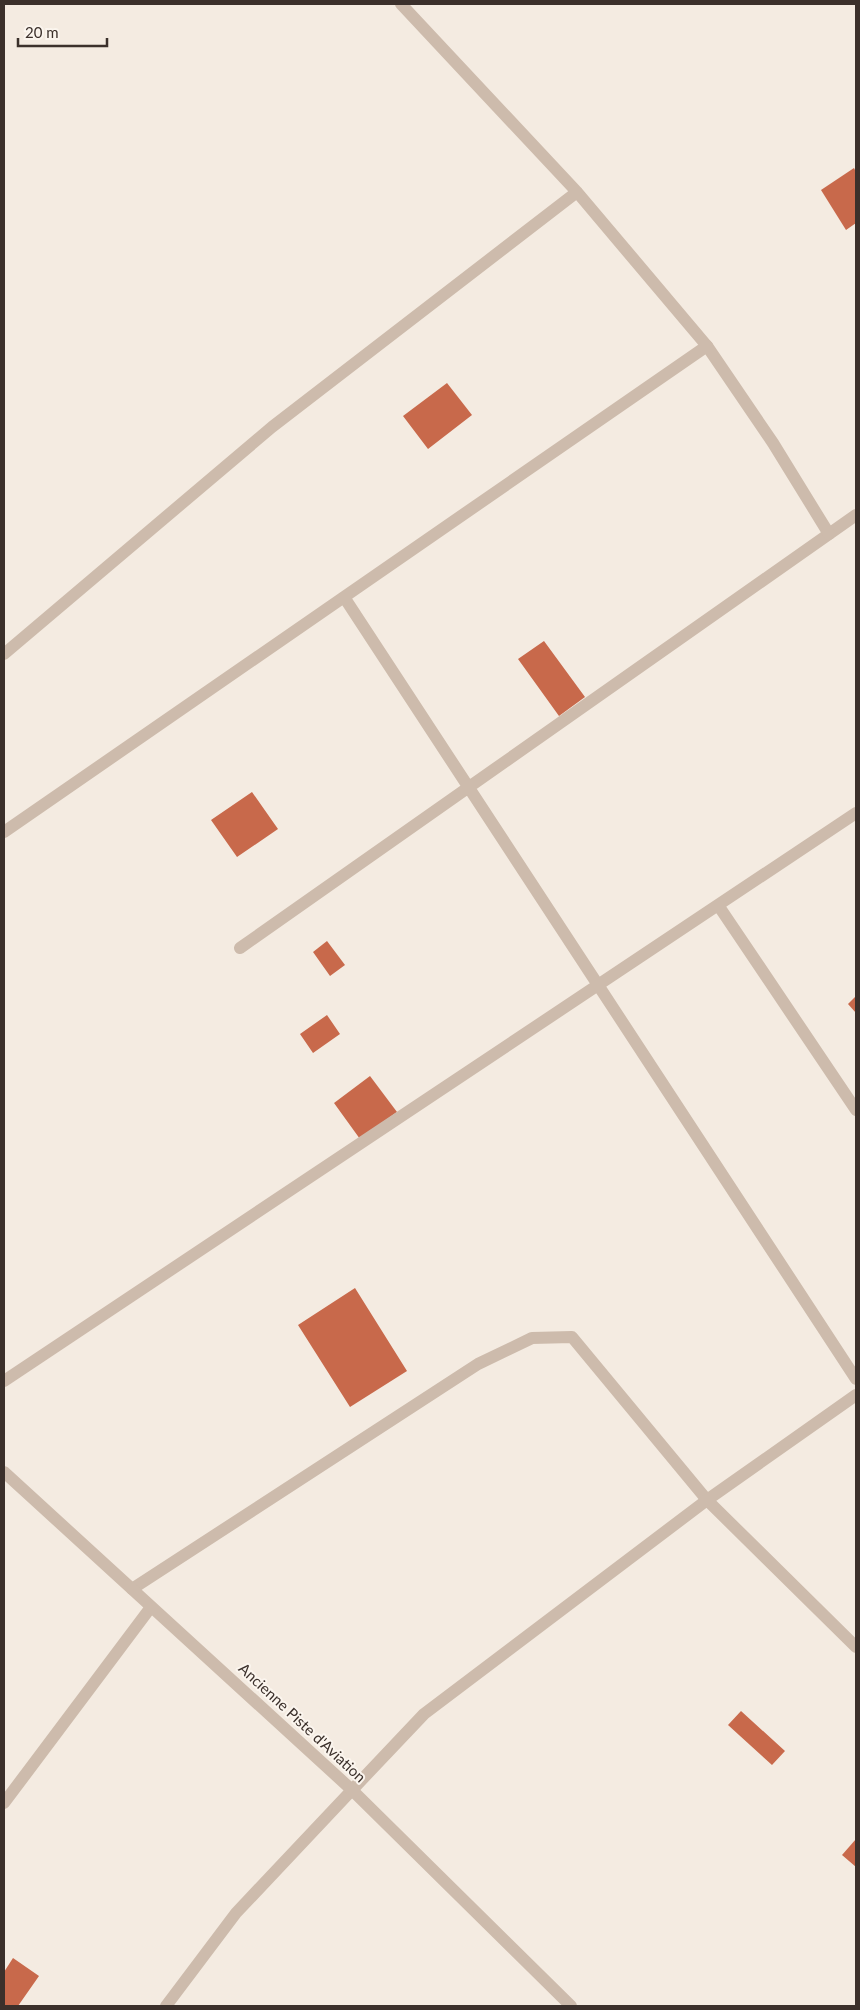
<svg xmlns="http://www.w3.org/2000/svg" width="860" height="2010" font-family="Lato,sans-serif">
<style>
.building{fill:#c8694b}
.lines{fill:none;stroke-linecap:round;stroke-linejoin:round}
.service{stroke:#cdbbac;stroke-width:12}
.minor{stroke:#cdbbac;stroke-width:12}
.tertiary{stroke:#cdbbac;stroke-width:12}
.labels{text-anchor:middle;stroke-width:4;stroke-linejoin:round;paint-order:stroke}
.street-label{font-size:15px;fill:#3b302b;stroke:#fbf5ee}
</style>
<rect width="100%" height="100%" fill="#f4ebe1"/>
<!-- building -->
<path class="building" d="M854 168 856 172V223L846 230 821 190Z
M447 383 472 415 428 449 403 416Z
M544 641 585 697 559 716 518 659Z
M252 792 278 829 237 857 211 820Z
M327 941 345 965 330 976 313 952Z
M856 996V1013L848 1004Z
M327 1015 340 1034 313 1053 300 1034Z
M370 1076 397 1112 360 1139 334 1103Z
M355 1288 407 1371 350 1407 298 1325Z
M741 1711 785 1751 772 1765 728 1725Z
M856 1839V1867L842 1855Z
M13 1958 39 1976 18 2006H4V1972Z"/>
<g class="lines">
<!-- service -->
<path class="service" d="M344 597 856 1379
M4 832 707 346
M718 905 856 1110
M240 948 856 515
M4 1381 856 813
M132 1589 478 1364 532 1338 572 1337 707 1500
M166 2006 236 1913 352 1790"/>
<!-- minor -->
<path class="minor" d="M401 4 577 192 707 346 773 443 829 534
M4 654 272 427 577 192
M707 1500 856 1647
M352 1790 424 1714 707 1500 856 1395
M4 1803 151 1607"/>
<!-- tertiary -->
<path class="tertiary" d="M4 1472 352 1790 571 2006"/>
</g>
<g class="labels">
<!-- street labels -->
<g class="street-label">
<text transform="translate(302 1723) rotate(43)" y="5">Ancienne Piste d'Aviation</text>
</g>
</g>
<!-- border -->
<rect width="860" height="2010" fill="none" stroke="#3b302b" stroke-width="10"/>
<!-- scale -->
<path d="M18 38v8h89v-8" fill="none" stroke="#3b302b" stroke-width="2.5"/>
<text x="25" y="38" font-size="15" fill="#3b302b" stroke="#fbf5ee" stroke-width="4" paint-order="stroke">20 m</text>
</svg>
